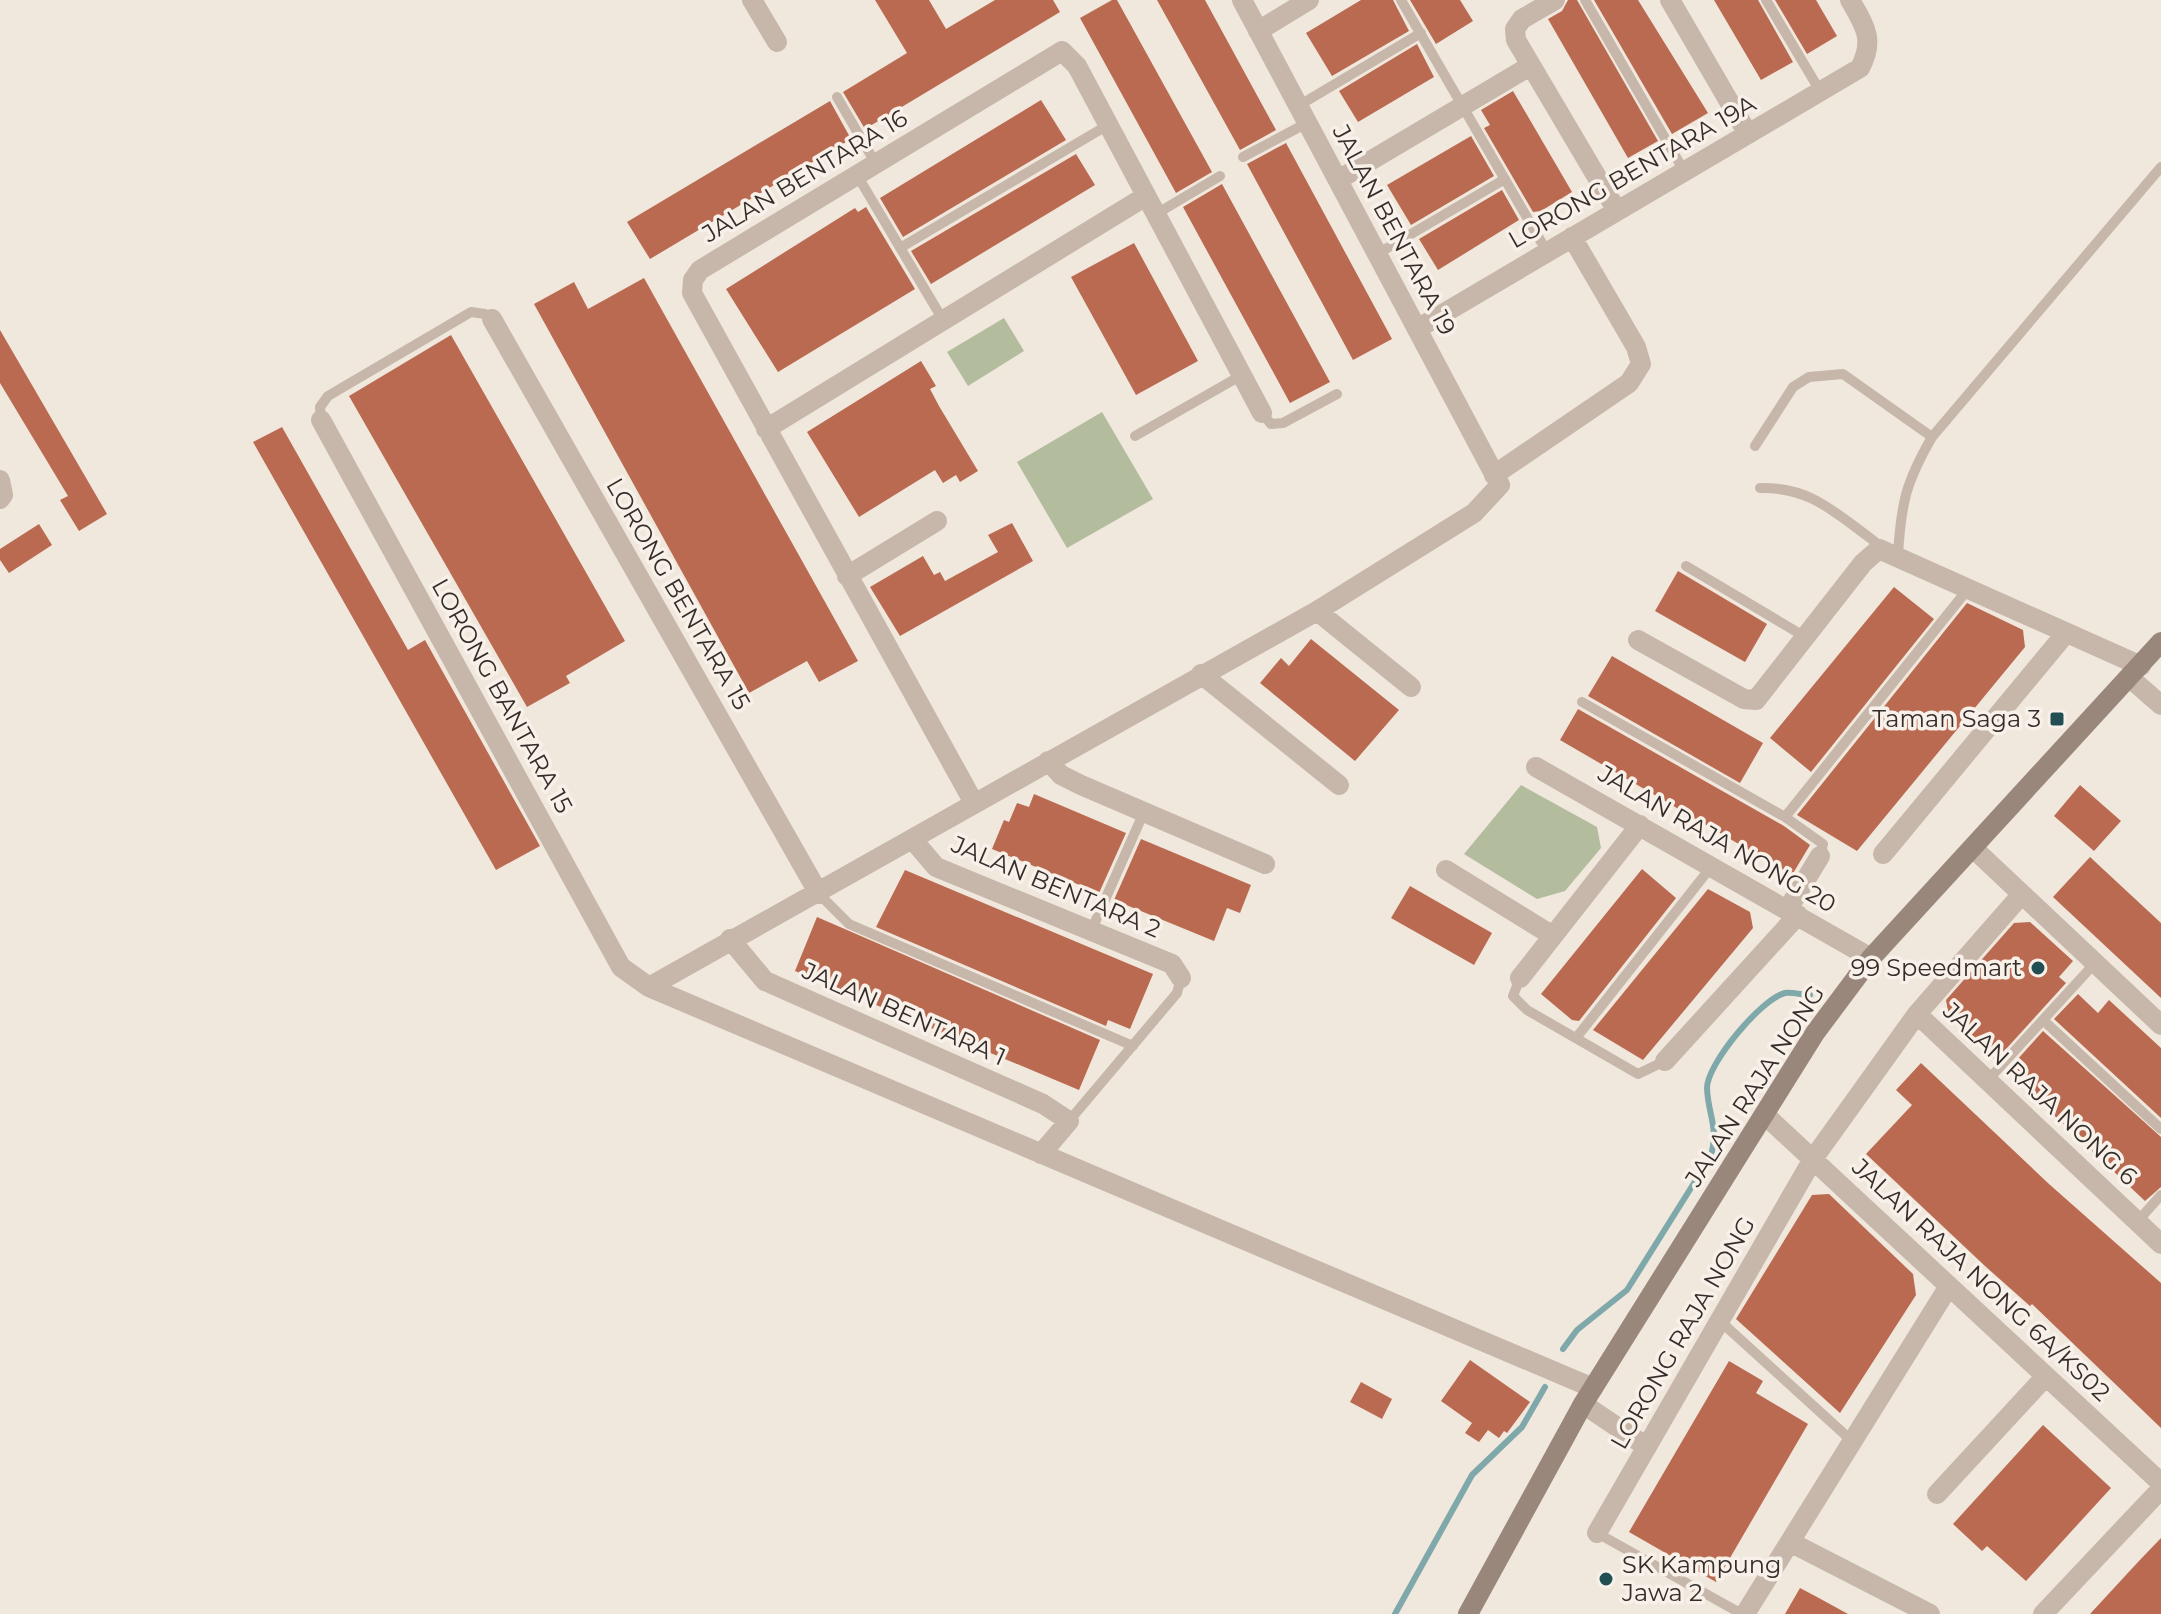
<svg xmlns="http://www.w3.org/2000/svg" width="2161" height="1614" font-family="Montserrat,sans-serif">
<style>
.green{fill:#b3bd9e}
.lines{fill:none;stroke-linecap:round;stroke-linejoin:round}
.stream{stroke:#7fa8aa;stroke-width:6}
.building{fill:#ba6a50}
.service{stroke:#c7b7aa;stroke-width:10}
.minor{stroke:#c7b7aa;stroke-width:20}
.secondary{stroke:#9a877c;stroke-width:20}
.poi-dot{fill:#224f53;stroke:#f8f1e9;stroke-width:3}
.labels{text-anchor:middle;stroke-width:7;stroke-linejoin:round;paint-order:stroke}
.street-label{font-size:24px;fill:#352d29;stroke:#f8f1e9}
.poi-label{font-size:24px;fill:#352d29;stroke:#f8f1e9;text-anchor:end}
</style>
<rect width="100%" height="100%" fill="#f0e7dd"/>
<!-- green -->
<path class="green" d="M1004 318 1024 351 968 386 947 352Z
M1102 412 1153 499 1067 548 1017 462Z
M1521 785 1597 827 1601 848 1565 891 1537 899 1464 854Z"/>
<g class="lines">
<!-- stream -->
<path class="stream" d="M1563 1349 1577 1330 1627 1290 1711 1156C1719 1127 1708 1115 1707 1088 1707 1064 1761 999 1785 993 1792 992 1803 995 1810 995
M1395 1614 1472 1475 1522 1427 1545 1387"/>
</g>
<!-- building -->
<path class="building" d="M875 0H929L946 29 995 0H1053L1060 12 865 129 843 92 907 53Z
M1112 0H1117L1212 172 1176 193 1080 18Z
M1157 0H1205L1276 130 1240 150Z
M1361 0H1393L1409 31 1332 76 1306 33Z
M1410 0H1460L1473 21 1436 44Z
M1568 0H1577L1658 141 1628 158 1548 19 1562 11Z
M1594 0H1638L1708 113 1672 134Z
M1714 0H1758L1793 62 1761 80Z
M1775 0H1816L1837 36 1807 54Z
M1417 44 1434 77 1358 122 1339 91Z
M1513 91 1572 192 1541 211 1533 212 1484 128 1490 125 1481 110Z
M1041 100 1066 140 903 237 880 198Z
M830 101 851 139 650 259 627 222Z
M1471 136 1494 176 1411 225 1387 185Z
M1286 143 1392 339 1353 360 1247 164Z
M1076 154 1095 185 931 284 911 251Z
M1222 184 1330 382 1290 403 1183 207Z
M1502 190 1519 220 1438 270 1419 239Z
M866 207 915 289 778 372 726 289 855 208 858 212Z
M1134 243 1198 361 1136 395 1071 277Z
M644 278 858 661 819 682 807 661 749 693 534 304 574 282 588 309Z
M0 330 107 514 79 531 60 500 68 496 0 383Z
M451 335 625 641 566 676 570 683 527 707 349 396Z
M921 361 936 386 930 389 939 406 978 471 960 482 956 475 943 483 935 470 859 517 807 432Z
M282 427 408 650 425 640 540 846 496 870 253 442Z
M1012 523 1033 561 900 636 870 587 923 556 934 575 940 572 945 581 998 552 988 535Z
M39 524 52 545 9 573 0 560V549Z
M1678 571 1767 624 1745 662 1655 611Z
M1894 587 1934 619 1811 772 1770 738Z
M1967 603 2023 630 2025 647 1857 851 1797 815Z
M1311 639 1399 710 1355 761 1260 683 1281 658 1289 666Z
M1612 656 1763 743 1740 783 1588 696Z
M1578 709 1784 826 1810 845 1792 875 1560 740Z
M2080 785 2121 821 2094 851 2054 816Z
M1034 794 1126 833 1099 893 992 849 1004 820 1009 822 1017 803 1029 807Z
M1141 839 1251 885 1240 913 1227 908 1214 941 1114 900Z
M2090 857 2161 923V998L2053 897Z
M1642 869 1676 898 1579 1021 1572 1020 1541 994Z
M905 870 1153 974 1130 1029 1108 1020 1106 1026 876 927Z
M1410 886 1492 933 1474 965 1391 918Z
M1708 889 1750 912 1753 928 1643 1060 1593 1030Z
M817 917 1100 1040 1079 1090 795 971Z
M2030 922 2073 961 2059 977 2066 983 1996 1060 1949 1017 1946 1000 2014 923Z
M2078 994 2098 1013 2109 1000 2161 1048V1118L2054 1019Z
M2043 1031 2161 1137V1187L2145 1201 2007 1071Z
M1921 1063 2049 1184 2161 1283V1428L2032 1304 2030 1306 1985 1266 1866 1154 1912 1105 1896 1090Z
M1829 1194 1913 1274 1916 1295 1840 1413 1736 1319 1812 1195Z
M1470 1360 1530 1402 1507 1433 1504 1431 1499 1438 1488 1430 1479 1442 1465 1433 1472 1423 1441 1401Z
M1729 1361 1763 1381 1756 1393 1808 1424 1716 1582 1629 1532Z
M1361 1382 1392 1399 1382 1419 1350 1402Z
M2043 1425 2111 1488 2026 1581 1987 1546 1982 1551 1953 1524Z
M2161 1538V1614H2090L2138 1562Z
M1800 1588 1817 1597 1848 1614H1785Z"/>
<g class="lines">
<!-- service -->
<path class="service" d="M1401 0 1547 252
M1585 0 1684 171
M1766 0 1820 91
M837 97 876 164
M1298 106 1421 33
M1243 157 1307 123
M857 175 943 320
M1156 214 1220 176
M900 248 1108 125
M1377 254 1505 179
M1262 413 1271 424 1283 423 1337 394
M321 420 320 407 328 396 471 312 485 314 492 319
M1135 436 1242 375
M1755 446 1793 387 1809 377 1843 374 1932 437
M1760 488C1811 487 1834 512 1874 541L1879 549
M1898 555C1901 503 1906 482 1932 437L2161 167
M1686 566 1807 638
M1582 702 1785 817 1823 844 1820 856
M1785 817 1968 589
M819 894 849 924 1133 1046
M1092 929 1144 812
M1520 978 1513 996 1527 1010 1638 1074 1665 1061
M2043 1020 2161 1129
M1576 1038 1711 867
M1988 1080 2095 963
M1069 1121 1177 993 1181 978
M2137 1222 2161 1195
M1720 1321 1852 1441
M1597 1533 1742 1614"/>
<!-- minor -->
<path class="minor" d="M752 0 777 42
M1555 0 1522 19 1515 29 1516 40 1617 211
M1670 0 1748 134
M1258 31 1309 0
M1338 180 1530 66
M492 319 819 894
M1417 329 1860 68C1875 40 1865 26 1850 0
M321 420 621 967 649 987 1593 1388
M766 429 1146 196
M1494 475 1629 383 1641 364 1636 347 1572 237
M0 480 3 495 0 499
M847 576 937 521
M1317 611 1411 687
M1638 640 1744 699 1756 700 1863 563 1879 549 2141 666
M1201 674 1339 785
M2130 678 2161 705
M1048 761 1061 775 1081 785 1265 864
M1536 767 1871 958
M974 803 692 293 693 280 700 270 1062 51 1077 66 1262 413
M913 840 936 867 1172 964 1181 978
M1974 849 2161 1025
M1883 854 2066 633
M1446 870 1553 936
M1788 909 1820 856
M730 939 765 981 1043 1104 1069 1121 1041 1154
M1520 978 1640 825
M649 987 1317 611 1474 513 1500 485 1242 0
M1917 1014 2161 1244
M1665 1061 1798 915
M1766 1116 2161 1483
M1583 1404 1647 1447
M1937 1494 2046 1376
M1597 1533 1813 1159 1917 1014 2022 894
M1790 1542 1930 1614
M1745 1614 1949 1286
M2043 1614 2161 1489"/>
<!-- secondary -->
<path class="secondary" d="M1468 1614 1583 1404 1815 1033 1871 958 2161 642"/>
</g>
<!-- markers -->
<g class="poi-dot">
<rect x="2049" y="711" width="16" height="16" rx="4"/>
<circle cx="2038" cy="968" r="8"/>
<circle cx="1606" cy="1579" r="8"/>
</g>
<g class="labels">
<!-- street labels -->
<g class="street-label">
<text transform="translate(1632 172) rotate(-30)" y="8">LORONG BENTARA 19A</text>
<text transform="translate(805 176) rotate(-31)" y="8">JALAN BENTARA 16</text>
<text transform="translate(1394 230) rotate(62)" y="8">JALAN BENTARA 19</text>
<text transform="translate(678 594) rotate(60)" y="8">LORONG BENTARA 15</text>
<text transform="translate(502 696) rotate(61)" y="8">LORONG BANTARA 15</text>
<text transform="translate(1717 839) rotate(30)" y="8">JALAN RAJA NONG 20</text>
<text transform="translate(1056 887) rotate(23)" y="8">JALAN BENTARA 2</text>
<text transform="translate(904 1014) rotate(24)" y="8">JALAN BENTARA 1</text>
<text transform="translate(1755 1086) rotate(-57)" y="8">JALAN RAJA NONG</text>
<text transform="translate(2040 1094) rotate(43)" y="8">JALAN RAJA NONG 6</text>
<text transform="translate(1981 1280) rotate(43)" y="8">JALAN RAJA NONG 6A/KS02</text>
<text transform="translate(1683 1333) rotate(-60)" y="8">LORONG RAJA NONG</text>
</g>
<!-- poi labels -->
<g class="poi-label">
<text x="2041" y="727">Taman Saga 3</text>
<text x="2022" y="976">99 Speedmart</text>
<text x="1622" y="1573" text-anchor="start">SK Kampung<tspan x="1622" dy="28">Jawa 2</tspan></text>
</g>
</g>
</svg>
